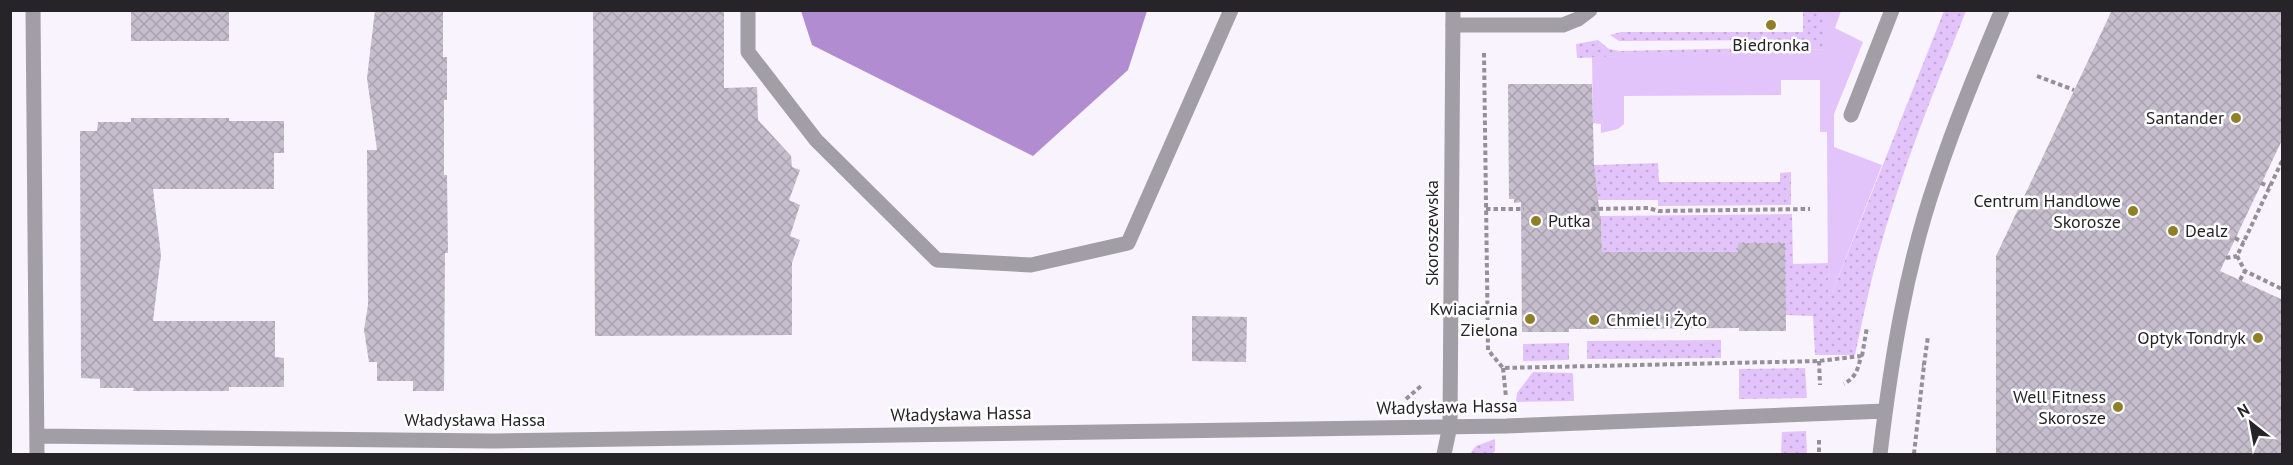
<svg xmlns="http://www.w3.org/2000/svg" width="2293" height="465" font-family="'PT Sans',sans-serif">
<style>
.grass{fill:url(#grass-dots)}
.garden{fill:#e2c4fb}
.water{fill:#b28cd0}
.building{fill:url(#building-cross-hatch)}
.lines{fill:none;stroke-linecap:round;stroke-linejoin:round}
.path{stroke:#949098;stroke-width:4;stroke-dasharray:4.5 3;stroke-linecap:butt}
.lane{stroke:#a29ea5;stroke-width:15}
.street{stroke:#a29ea5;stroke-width:15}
.poi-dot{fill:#8f8027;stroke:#fff;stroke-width:2}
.labels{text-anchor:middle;stroke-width:5;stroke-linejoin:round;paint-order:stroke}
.poi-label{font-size:18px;fill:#262329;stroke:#fff;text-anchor:end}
.street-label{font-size:18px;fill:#262329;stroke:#fff}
</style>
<defs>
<pattern id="grass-dots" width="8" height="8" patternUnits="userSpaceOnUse" patternTransform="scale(1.5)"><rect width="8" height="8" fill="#e2c4fb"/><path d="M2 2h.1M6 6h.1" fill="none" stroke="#c2a8d7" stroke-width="1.8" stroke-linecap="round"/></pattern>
<pattern id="building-cross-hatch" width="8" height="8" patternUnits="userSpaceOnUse" patternTransform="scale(1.5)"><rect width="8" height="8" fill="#c6bdcd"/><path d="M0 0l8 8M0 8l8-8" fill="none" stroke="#aaa2b0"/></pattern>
</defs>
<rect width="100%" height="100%" fill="#f8f3fd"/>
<!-- grass -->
<path class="grass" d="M1803 11H1826V49L1577 58 1576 44 1598 40 1609 49 1620 51 1800 47V40L1619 41 1610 35 1621 32H1803Z
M1944 11H1966C1932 96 1897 181 1874 270 1867 298 1861 327 1855 355H1815L1813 316 1785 315 1738 252H1602L1601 216 1792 214 1793 264 1828 263V292L1832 293Z
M1658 163 1659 182H1780V173L1791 172V205L1658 206V200H1593L1594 165Z
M1721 340V358L1587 359V341Z
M1569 343V360L1523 361V344Z
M1805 368 1807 398 1739 399V369Z
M1533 372 1573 373 1574 401 1516 402 1517 393Z
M1806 431 1807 454H1781L1782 432Z
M1495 439V451L1492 454H1470L1476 446Z"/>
<!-- garden -->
<path class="garden" d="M1826 11H1841L1835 28 1863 42 1834 114V147L1882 165 1832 293H1828L1827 132H1820V80H1781V95L1624 96V124L1618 129 1601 133V124L1593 123 1592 57 1825 49Z"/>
<!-- water -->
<path class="water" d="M801 11V10L1147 11 1128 70 1033 156 812 45Z"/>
<!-- building -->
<path class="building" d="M131 10H229V41H131Z
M375 10H443V57H447V100H444V175H447L448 253H445L444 391H413V381H377V362H369L364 330 368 305 367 150H377L367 78Z
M593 10H724V88L757 87 758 120 791 156 792 167 800 170 789 200 800 205 790 236 800 240 792 263V335L595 336Z
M2112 10H2283V138L2220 271 2283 300V454H1996V256Z
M1508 84H1592L1594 165 1600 216H1601L1602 252H1738V243H1785L1786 331H1739V328L1569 329V332H1522L1521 202 1514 203V199H1509Z
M131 118H229V121H284V153H274V189H153L161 255 153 321H275V357L284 358V387H229V391H133L134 388H100V379L81 378 80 131H97L98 122H131Z
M1192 316 1247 317 1246 362 1192 361Z"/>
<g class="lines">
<!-- path -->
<path class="path" d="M1484 53 1488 350 1503 368 1819 361 1861 356C1858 369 1856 377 1844 384
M2037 76 2074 90
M2282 161 2237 256 2245 271 2282 289
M2261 183 2270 187
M1486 209H1524
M1591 209 1648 208 1659 211 1810 209
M2235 238 2244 243
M2226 258 2237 256
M2240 280 2245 271
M1862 356 1867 327
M1819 361 1820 385
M1924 365 1928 336
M1503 368 1506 397
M1406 399 1421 386
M1819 440V454
M1914 454 1924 365H1922"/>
<!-- lane -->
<path class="lane" d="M748 10V52L816 140 937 260 1031 265 1128 243 1231 10
M1453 25H1563L1578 19 1590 10"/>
<!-- street -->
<path class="street" d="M33 10 37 454
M1851 115 1892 10
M37 436 493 441 1506 426 1885 411
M1444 454 1450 426 1453 10
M1880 454C1891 361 1906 266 1937 177 1956 120 1979 65 2002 10"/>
</g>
<!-- markers -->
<g class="poi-dot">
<circle cx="1771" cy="25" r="6"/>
<circle cx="2236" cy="118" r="6"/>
<circle cx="2133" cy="211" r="6"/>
<circle cx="1536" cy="221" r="6"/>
<circle cx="2173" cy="231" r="6"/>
<circle cx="1530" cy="319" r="6"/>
<circle cx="1594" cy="320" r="6"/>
<circle cx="2258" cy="338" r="6"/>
<circle cx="2118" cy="407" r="6"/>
</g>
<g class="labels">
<!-- poi labels -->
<g class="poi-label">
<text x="1771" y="51" text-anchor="middle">Biedronka</text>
<text x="2224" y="124">Santander</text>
<text x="2121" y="207">Centrum Handlowe<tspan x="2121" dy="21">Skorosze</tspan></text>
<text x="1548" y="227" text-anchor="start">Putka</text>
<text x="2185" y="237" text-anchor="start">Dealz</text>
<text x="1518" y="315">Kwiaciarnia<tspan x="1518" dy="21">Zielona</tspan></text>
<text x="1606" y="326" text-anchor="start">Chmiel i Żyto</text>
<text x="2246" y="344">Optyk Tondryk</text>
<text x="2106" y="403">Well Fitness<tspan x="2106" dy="21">Skorosze</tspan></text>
</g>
<!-- street labels -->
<g class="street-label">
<text transform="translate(1432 233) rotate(-90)" y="6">Skoroszewska</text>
<text transform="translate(1447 407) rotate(-1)" y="6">Władysława Hassa</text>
<text transform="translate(961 414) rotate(-1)" y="6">Władysława Hassa</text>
<text x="475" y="426">Władysława Hassa</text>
</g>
</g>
<!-- border -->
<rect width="2293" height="465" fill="none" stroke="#262329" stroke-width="24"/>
<!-- north arrow -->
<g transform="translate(2251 423) rotate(329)" stroke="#ffffff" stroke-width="4.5" paint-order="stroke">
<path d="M0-4.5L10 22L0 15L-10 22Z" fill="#262329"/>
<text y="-9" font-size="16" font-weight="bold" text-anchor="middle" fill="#262329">N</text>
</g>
</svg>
